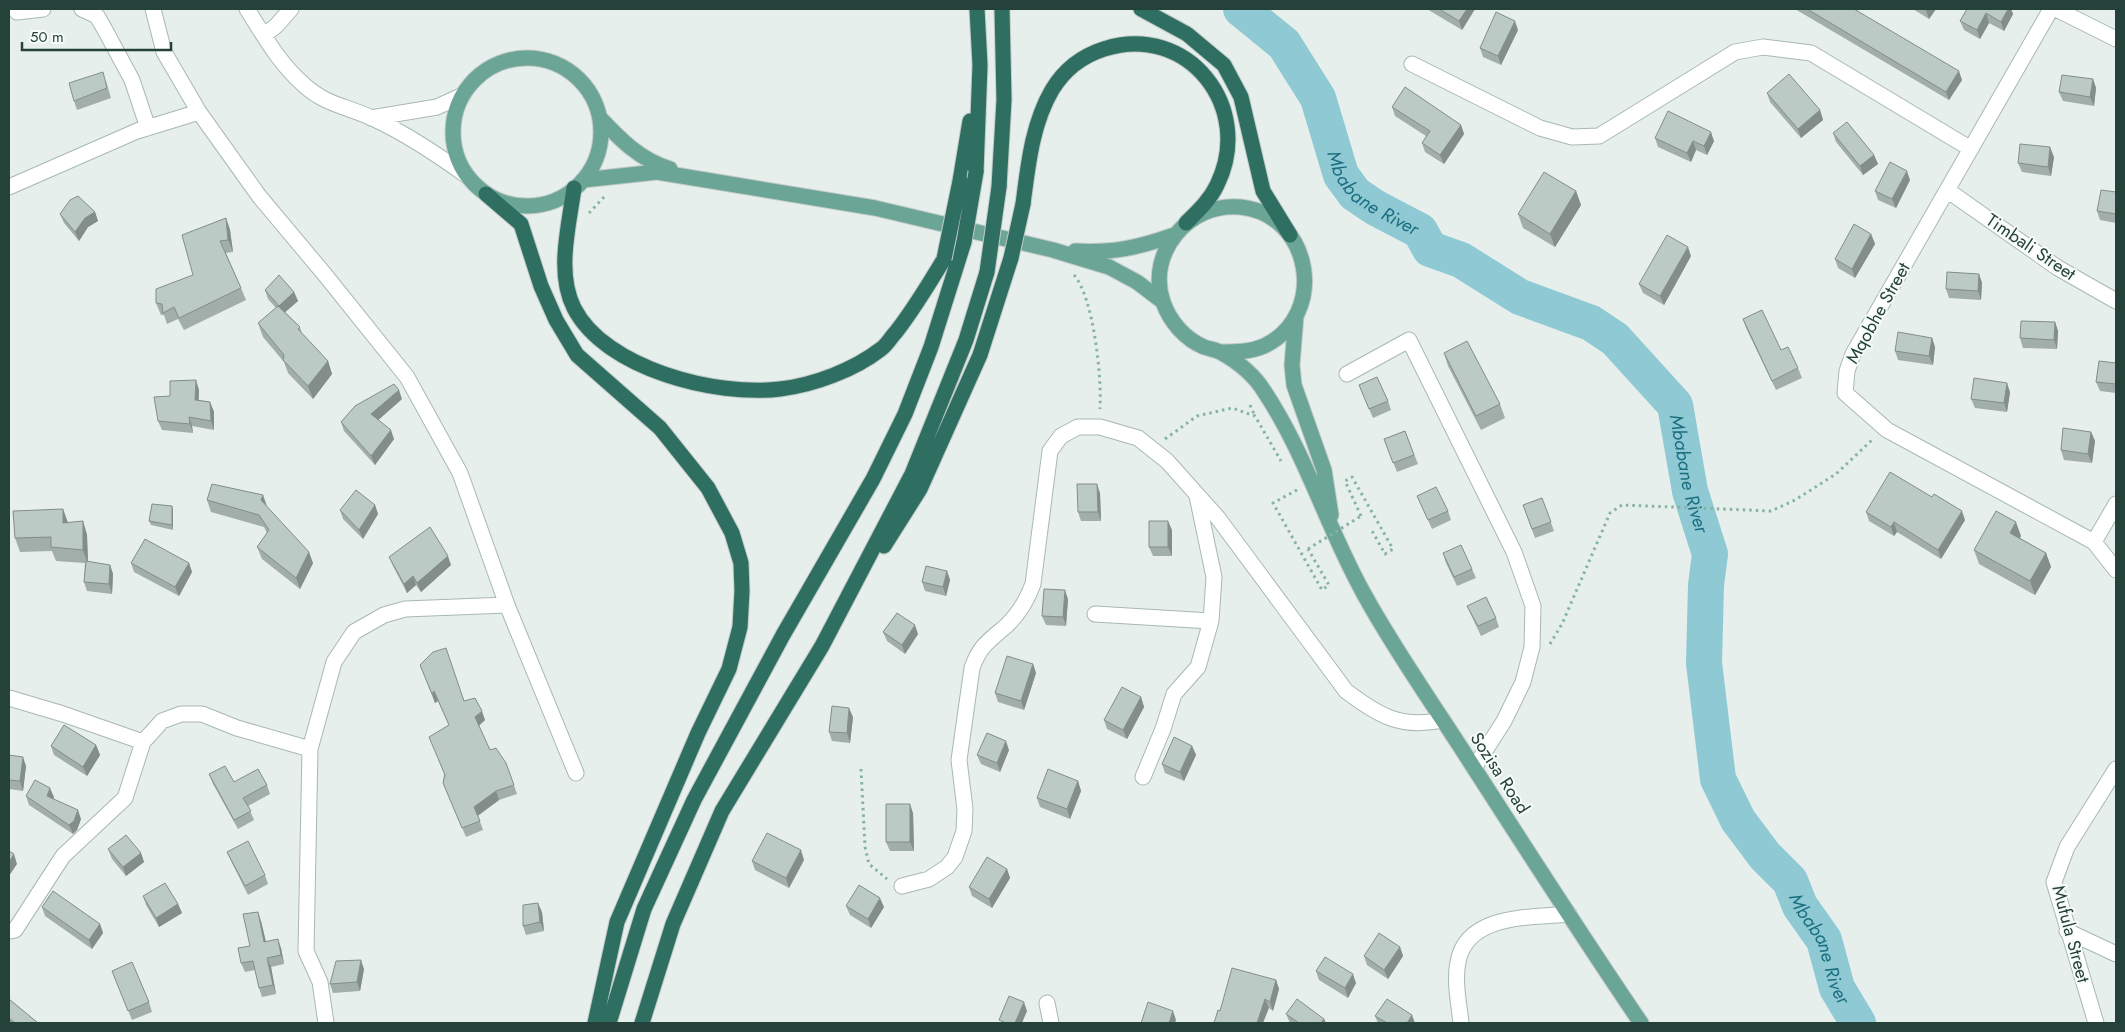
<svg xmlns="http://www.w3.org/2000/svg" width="2125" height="1032" font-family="Jost,sans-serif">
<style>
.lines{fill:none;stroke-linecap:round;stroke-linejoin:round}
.river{stroke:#8ec9d4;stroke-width:36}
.minor-casing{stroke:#a8b8b2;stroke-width:17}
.major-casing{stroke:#c2cac8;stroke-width:17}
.highway-casing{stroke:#c2cac8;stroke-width:17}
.path{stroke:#86b3a5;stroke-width:3;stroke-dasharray:2.5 4;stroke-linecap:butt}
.minor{stroke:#fff;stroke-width:15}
.major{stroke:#6aa596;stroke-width:15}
.highway{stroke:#2f6f62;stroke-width:15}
.highway-bridge-casing{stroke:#c2cac8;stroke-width:17;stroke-linecap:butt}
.path-bridge{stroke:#86b3a5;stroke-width:3;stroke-dasharray:2.5 4;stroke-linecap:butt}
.highway-bridge{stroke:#2f6f62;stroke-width:15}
.wall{fill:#a1aea9}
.shaded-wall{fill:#838d89}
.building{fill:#bbcac4;stroke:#838d89}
.labels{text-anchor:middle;stroke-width:4;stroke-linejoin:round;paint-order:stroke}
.street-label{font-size:18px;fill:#24423a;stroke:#f7fbf9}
.water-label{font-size:19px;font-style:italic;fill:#1c6f80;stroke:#f7fbf9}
</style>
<rect width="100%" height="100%" fill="#e6efeb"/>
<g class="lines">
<!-- river -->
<path class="river" id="s1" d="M1241 9 1284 44 1318 98 1341 175 1355 194 1376 208 1420 231 1430 249 1461 260 1520 297 1591 323 1615 339 1675 405 1690 491 1710 554 1706 585 1704 663 1718 779 1738 820 1765 856 1790 881 1800 906 1824 940 1837 988 1858 1023"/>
<defs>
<path id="minor" d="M82 9 97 16 105 30 132 80 148 128
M153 9 164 52 199 112 259 196 326 276 407 377 460 473 507 605 576 773
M247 9C264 36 279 63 304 85 326 105 346 106 372 118 405 133 436 154 466 175
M2051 9 1853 354 1847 371 1845 393 1887 430 2094 542 2116 570
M2056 9 2116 39
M17 12 43 9
M264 35 276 26 291 9
M1412 64 1540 128 1572 137 1599 136 1735 52 1763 47 1811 53 1971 149
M371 118 437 107 463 95
M9 187 137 131 199 112
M1947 190 2058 268 2116 301
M1347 374 1409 340 1514 552 1533 606 1532 647 1523 682 1504 721 1474 768
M2094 542 2116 504
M1095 614 1211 621
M9 698 63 714 143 742
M1143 777 1163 729 1174 694 1198 667 1211 621 1214 577 1197 496
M902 886 929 879 947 867 955 857 964 831 965 809 959 760 972 668C980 645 989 641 1006 626 1019 614 1027 600 1033 584L1050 451 1061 436 1078 427H1100L1138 438 1167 461 1218 518 1346 691C1379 716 1401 729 1443 720
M9 931 15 930 63 856 125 798 143 742 162 721 181 714H202L237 728 310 749
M2067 931 2116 954
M1047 1003 1051 1023
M326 1023 320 982 306 951 310 749 334 662 354 632 384 615 405 609 507 605
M1461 1023C1459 1004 1454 981 1458 962 1467 913 1532 918 1569 914
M2096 1023 2054 882 2067 847 2116 769"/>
<path id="major" d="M453 132a74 74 0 1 1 148 0a74 74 0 1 1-148 0Z
M600 118C621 140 640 160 670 169
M583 180 657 172 875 208 1053 250 1109 267 1137 282 1162 301
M1075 251C1114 253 1137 248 1174 235
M1296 316 1292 365 1294 385 1324 470 1331 515
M1221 352C1235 352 1250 352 1264 346 1329 315 1312 214 1240 207 1189 202 1146 253 1163 302 1170 322 1185 339 1204 347 1210 349 1217 350 1222 353 1238 362 1254 375 1264 391 1306 454 1327 528 1364 594 1394 649 1431 701 1465 754 1523 844 1581 935 1641 1023"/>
<path id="highway" d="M1141 9 1187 34 1224 65 1241 97 1263 191 1290 235
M976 172 980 65 977 9
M960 181 970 121
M999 187 1004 100 1002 9
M574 188C569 226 556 272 574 308 605 369 717 397 780 389 814 385 854 370 881 349 887 345 891 337 896 332 914 309 929 284 944 259
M486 194 521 224 541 286 556 320 577 355 660 428 708 488 732 533 741 563 742 591 740 627 729 669 698 733 617 922 595 1023
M1023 204C1028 166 1032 124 1052 90 1064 70 1082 56 1104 49 1188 22 1255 108 1217 185 1210 200 1198 211 1186 223
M884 546 920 489 946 431 980 355 1011 258
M609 1023 644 909 694 800 783 635 873 479 905 414 931 347 964 242
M642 1023 673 924 722 811 822 646 912 474 966 340 987 272"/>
</defs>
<!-- minor casing -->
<use href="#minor" class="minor-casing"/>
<!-- major casing -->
<use href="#major" class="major-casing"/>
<!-- highway casing -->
<use href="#highway" class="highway-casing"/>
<!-- path -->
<path class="path" d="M589 213 605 196
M1074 275C1094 298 1102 379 1100 409
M1250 405 1255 416
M1165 439 1197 416 1232 408 1255 416 1281 461
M1297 490 1273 503 1322 590 1329 585 1308 549
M1361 516 1345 481 1352 477 1393 549 1385 554 1371 529
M1550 644 1562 624 1610 513 1622 505 1771 511 1795 500 1836 474 1873 439
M861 769 865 847 869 864 887 879"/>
<!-- minor -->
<use href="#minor" class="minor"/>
<!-- major -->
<use href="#major" class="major"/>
<!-- highway -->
<use href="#highway" class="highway"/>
<defs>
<path id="highway-bridge" d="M964 242 976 172
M1011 258 1023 204
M944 259 960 181
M987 272 999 187"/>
</defs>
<!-- highway-bridge casing -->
<use href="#highway-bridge" class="highway-bridge-casing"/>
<!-- path-bridge -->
<path class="path-bridge" d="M1308 549 1361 516"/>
<!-- highway-bridge -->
<use href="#highway-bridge" class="highway-bridge"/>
</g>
<!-- wall -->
<path class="wall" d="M1427 9H1475L1462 30Z
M1795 9H1854L1962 80 1949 100Z
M1913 9H1936L1929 19Z
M1967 9H2011L2013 14 2004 31 1989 23 1980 39 1964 30 1960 21Z
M1518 30 1501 65 1483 57 1480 48Z
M2093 79 2096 88 2094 106 2063 101 2059 92Z
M106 81 111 98 77 110 74 101Z
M1767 93 1820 110 1823 120 1801 138 1770 102Z
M1392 107 1461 125 1464 134 1444 164 1425 152 1422 143 1426 136 1395 116Z
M1833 133 1874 155 1878 164 1863 175 1836 142Z
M1655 138 1714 141 1707 155 1696 150 1691 162 1658 147Z
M2054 157 2051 176 2022 172 2018 163Z
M1910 180 1896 208 1878 200 1875 191Z
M1576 191 1581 205 1555 247 1523 228 1518 214Z
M2116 192V223L2100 220 2097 211Z
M95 212 98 221 88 227 79 241 64 223 60 214Z
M226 218 230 230 233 252 226 253 241 288 246 300 184 330 178 319 167 324 164 315H161L156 303 193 275Z
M1871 234 1875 244 1855 278 1838 268 1835 259Z
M1691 256 1664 305 1643 293 1639 284Z
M1979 274 1982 283 1981 300 1949 298 1946 289Z
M265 290 294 292 298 301 285 312 300 327 302 334 328 361 332 374 313 399 288 373 284 362 263 337 258 323 276 308 268 299Z
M1743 319 1781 350 1798 368 1802 378 1776 390 1746 328Z
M2055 322 2058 331 2057 349 2023 348 2020 338Z
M1932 338 1935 347 1933 365 1898 360 1895 351Z
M1444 353 1500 404 1505 418 1481 430 1448 366Z
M2116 363V393L2100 391 2096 382Z
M1359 385 1388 401 1391 410 1373 418Z
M199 390V400L210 402 214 412V430L192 426 193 433 162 430 158 421 170 396Z
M2010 392 2007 412 1975 408 1971 399Z
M402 399 378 420 394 439 375 465 344 431 341 422Z
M1405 431 1418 464 1397 472 1384 439Z
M2091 432 2095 441 2092 463 2064 460 2061 450Z
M1100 493 1101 521H1081L1078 512Z
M1417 496 1448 511 1451 520 1432 529Z
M1542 498 1554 531 1535 538 1523 505Z
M207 500 267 507 313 563 300 589 262 559 257 547 267 533 264 527 211 512Z
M375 505 378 514 363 539 343 519 340 510Z
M172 506 173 511V530L151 525 149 521Z
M63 509 68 523 83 521 87 535 88 562 110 565 113 574 112 594 87 591 84 582 85 563 56 561 52 551 20 552 15 538Z
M1866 512 1965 520 1941 559 1897 532 1894 536 1869 521Z
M1172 530V556H1153L1149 547Z
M2021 536 2020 538 2046 553 2051 567 2035 595 1979 564 1974 550Z
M1443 553 1472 569 1476 578 1457 586 1446 563Z
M389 557 451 565 421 592 416 585 407 593 393 566Z
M131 563H189L192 572 179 596 134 572Z
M947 571 950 580 946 596 925 591 922 582Z
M1068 599 1066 626 1046 625 1042 616Z
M1467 606 1496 618 1499 627 1481 636 1471 615Z
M883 632 918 634 905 654 887 641Z
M1033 664 1036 673 1024 710 998 702 995 693Z
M420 665 465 701 485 720 479 726 490 750 506 763 517 794 499 800 478 816 483 830 466 837 443 783 444 775 449 725 438 701 435 703Z
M1141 697 1144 707 1127 739 1107 729 1104 720Z
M853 717 850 743 832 741 829 732Z
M96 745 100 755 87 776 54 755 51 746Z
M1192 746 1196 755 1184 781 1165 773 1162 764Z
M1009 750 1000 772 981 764 977 755Z
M9 755 26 766 23 791 9 789Z
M209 774 234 782 267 785 270 794 248 806 254 820 238 829 213 784Z
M1078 781 1081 791 1070 819 1040 807 1037 798Z
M26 796 54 797 53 798 81 819 77 830 73 834 29 805Z
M913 813 914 851H890L886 842Z
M108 849 141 853 144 862 126 876 112 859Z
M227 852 265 875 268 884 248 895 231 861Z
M804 860 789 888 755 870 752 861Z
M1007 869 1010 878 992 908 972 896 969 887Z
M143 896 178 904 182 913 159 927 146 905Z
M846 906 884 907 871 928 850 915Z
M42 907 100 924 103 933 92 949 45 916Z
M542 912 544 931 526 935 523 926Z
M261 921 266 942 281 948 284 964 271 967 276 994 262 997 259 988 255 970 245 972 241 963Z
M1400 947 1403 956 1388 979 1367 965 1364 956Z
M364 969 360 991 333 993 330 984Z
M112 971 149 1002 152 1012 132 1020Z
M1316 971 1356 983 1348 998 1319 980Z
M1276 980 1279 989 1273 1011 1269 1008 1220 1011Z
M9 999 38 1023H9Z
M1286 1014 1324 1019 1326 1023H1290Z
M1375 1016 1415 1023H1378Z"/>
<!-- shaded-wall -->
<path class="shaded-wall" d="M1467 9H1475L1462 30 1459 21Z
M1927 9H1936L1929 19 1926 10Z
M2008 9H2011L2013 14 2004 31 2001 22Z
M1986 13 1989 23 1980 39 1977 30Z
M1515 21 1518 30 1501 65 1498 56Z
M1959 71 1962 80 1949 100 1946 92Z
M2093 79 2096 88 2094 106 2090 97Z
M1820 110 1823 120 1801 138 1798 129Z
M1461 125 1464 134 1444 164 1440 155Z
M1711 132 1714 141 1707 155 1704 146Z
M1693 141 1696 150 1691 162 1687 153Z
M2050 147 2054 157 2051 176 2048 167Z
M1874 155 1878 164 1863 175 1860 166Z
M1907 171 1910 180 1896 208 1892 199Z
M1576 191 1581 205 1555 247 1550 234Z
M95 212 98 221 88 227 79 241 75 232 85 218Z
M226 218 230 230 233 252 228 240Z
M1871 234 1875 244 1855 278 1852 269Z
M1688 247 1691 256 1664 305 1660 296Z
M1979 274 1982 283 1981 300 1978 291Z
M294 292 298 301 282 315 279 306Z
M2055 322 2058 331 2057 349 2054 340Z
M1932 338 1935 347 1933 365 1929 356Z
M328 361 332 374 313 399 308 386Z
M196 380 199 390 198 409 195 400Z
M2007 383 2010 392 2007 412 2004 403Z
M399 390 402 399 375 423 371 414Z
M210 402 214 412V430L211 421Z
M189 417 192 426 193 433 190 424Z
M391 430 394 439 375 465 371 456Z
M2091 432 2095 441 2092 463 2088 454Z
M1097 484 1100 493 1101 521 1098 512Z
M263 495 267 506 261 500Z
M375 505 378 514 363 539 359 530Z
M172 506 173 511V530L172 525Z
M63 509 68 523H63Z
M1962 511 1965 520 1941 559 1938 550Z
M83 521 87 535 88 564 83 550Z
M1168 521 1172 530V556L1168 547Z
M1894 522 1897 532 1894 536 1891 527Z
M2016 522 2021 536 2015 546 2010 533Z
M309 552 313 563 300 589 296 578Z
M2046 553 2051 567 2035 595 2030 581Z
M448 556 451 565 421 592 417 583Z
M189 563 192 572 179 596 175 587Z
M110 565 113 574 112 594 109 584Z
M947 571 950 580 946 596 943 587Z
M413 576 416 585 407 593 404 584Z
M1065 590 1068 599 1066 626 1063 617Z
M915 625 918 634 905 654 902 645Z
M1033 664 1036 673 1024 710 1021 701Z
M434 691 438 701 435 703 432 694Z
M1141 697 1144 707 1127 739 1123 730Z
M849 708 853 717 850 743 847 733Z
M482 711 485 720 478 726 475 717Z
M1006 741 1009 750 1000 772 997 763Z
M96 745 100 755 87 776 83 767Z
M1192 746 1196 755 1184 781 1180 772Z
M23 757 26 766 23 791 20 781Z
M1078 781 1081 791 1070 819 1067 809Z
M50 788 54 797 51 805 47 796Z
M496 791 499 800 477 816 474 807Z
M910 804 913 813 914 851 910 842Z
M78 810 81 819 77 830 73 834 69 825Z
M801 850 804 860 789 888 786 878Z
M141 853 144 862 126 876 123 867Z
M14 854 17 864 9 876V862Z
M1007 869 1010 878 992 908 989 899Z
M880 898 884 907 871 928 868 919Z
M538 903 542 912 544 931 540 922Z
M178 904 182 913 159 927 156 918Z
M258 912 261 921 268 951 264 942Z
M100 924 103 933 92 949 89 940Z
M278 939 281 948 284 964 281 955Z
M1400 947 1403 956 1388 979 1384 970Z
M267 958 271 967 276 994 273 985Z
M361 960 364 969 360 991 357 982Z
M1353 974 1356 983 1348 998 1345 988Z
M1276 980 1279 989 1273 1011 1270 1002Z
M1265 999 1269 1008 1263 1023H1257Z
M1024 1002 1027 1011 1022 1023H1015Z
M1173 1011 1176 1020 1175 1023H1169Z
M1412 1015 1415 1023H1407Z
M1324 1019 1326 1023H1321Z"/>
<!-- building -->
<path class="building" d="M1439 9H1467L1459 21Z
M1807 9H1854L1959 71 1946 92Z
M1967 9H2008L2001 22 1986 13 1977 30 1960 21Z
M1496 12 1515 21 1498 56 1480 48Z
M103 72 107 88 74 101 69 83Z
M1789 74 1820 110 1798 129 1767 93Z
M2062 75 2093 79 2090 97 2059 92Z
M1405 87 1461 125 1440 155 1422 143 1430 131 1392 107Z
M1668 111 1711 132 1704 146 1693 141 1687 153 1655 138Z
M1847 122 1874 155 1860 166 1833 133Z
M2020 144 2050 147 2048 167 2018 163Z
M1890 162 1907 171 1892 199 1875 191Z
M1544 172 1576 191 1550 234 1518 214Z
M2101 190 2116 192V214L2097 211Z
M78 196 95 212 85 218 75 232 60 214 70 200Z
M226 218 228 240 220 241 241 288 179 318 174 307 163 313 162 304 156 303V289L193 275 182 235Z
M1854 224 1871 234 1852 269 1835 259Z
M1667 235 1688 247 1660 296 1639 284Z
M1947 272 1979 274 1978 291 1946 289Z
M279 275 294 292 279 306 265 290Z
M278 306 300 327 298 329 328 361 308 386 283 360 284 355 258 323Z
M1762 310 1781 350 1788 347 1798 368 1772 381 1743 319Z
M2021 321 2055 322 2054 340 2020 338Z
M1898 332 1932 338 1929 356 1895 351Z
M1467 341 1500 404 1476 416 1444 353Z
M2099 361 2116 363V384L2096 382Z
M1377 377 1388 401 1369 409 1359 385Z
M1974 378 2007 383 2004 403 1971 399Z
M196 380 195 400 210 402 211 421 189 417 190 424 158 421 154 397 170 396V381Z
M394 384 399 390 371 414 391 430 371 456 341 422 355 406Z
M2063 428 2091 432 2088 454 2061 450Z
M1405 431 1414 455 1393 463 1384 439Z
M1890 472 1932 497 1934 494 1962 511 1938 550 1894 522 1891 527 1866 512Z
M212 484 263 495 261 500 309 552 296 578 257 547 269 530 259 515 207 500Z
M1077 484H1097L1098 512H1078Z
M1436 487 1448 511 1428 520 1417 496Z
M356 490 375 505 359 530 340 510Z
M1542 498 1551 522 1532 529 1523 505Z
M152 504 172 506V525L149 521Z
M63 509V523L83 521V550L51 547V537L15 538 13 511Z
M1996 511 2016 522 2010 533 2046 553 2030 581 1974 550Z
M1149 521H1168V547H1149Z
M430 527 448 556 417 583 413 576 404 584 389 557Z
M145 539 189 563 175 587 131 563Z
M1461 545 1472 569 1454 577 1443 553Z
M86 561 110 565 109 584 84 582Z
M926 566 947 571 943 587 922 582Z
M1044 589 1065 590 1063 617 1042 616Z
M1486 597 1496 618 1478 626 1467 606Z
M897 613 915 625 902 645 883 632Z
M446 648 464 701 475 698 482 711 475 717 490 750 496 748 506 763 514 785 496 791 474 807 480 821 462 828 443 783 445 775 429 737 449 725 434 691 432 694 420 665 433 652Z
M1007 656 1033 664 1021 701 995 693Z
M1122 687 1141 697 1123 730 1104 720Z
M832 706 849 708 847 733 829 732Z
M64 725 96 745 83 767 51 746Z
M987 733 1006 741 997 763 977 755Z
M1174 737 1192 746 1180 772 1162 764Z
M9 755 23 757 20 781 9 780Z
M225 766 234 782 258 769 267 785 243 798 251 811 234 820 209 774Z
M1048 769 1078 781 1067 809 1037 798Z
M35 780 50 788 47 796 78 810 74 821 69 825 26 796Z
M886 804H910V842H886Z
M767 833 801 850 786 878 752 861Z
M126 835 141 853 123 867 108 849Z
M248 841 265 875 245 886 227 852Z
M9 851 14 854 9 862Z
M987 857 1007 869 989 899 969 887Z
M165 883 178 904 156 918 143 896Z
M859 885 880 898 868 919 846 906Z
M53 891 100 924 89 940 42 907Z
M538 903 540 922 523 926V905Z
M258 912 264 942 278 939 281 955 267 958 273 985 259 988 253 961 241 963 238 948 250 946 243 914Z
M1379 933 1400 947 1384 970 1364 956Z
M1325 957 1353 974 1345 988 1316 971Z
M361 960 357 982 330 984 336 961Z
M132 962 149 1002 128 1011 112 971Z
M1232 968 1276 980 1270 1002 1265 999 1257 1023H1214L1218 1010 1220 1011Z
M1009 996 1024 1002 1015 1023H1006L999 1020Z
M9 999 38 1023H15L9 1018Z
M1297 999 1324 1019 1321 1023H1299L1286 1014Z
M1387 999 1412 1015 1407 1023H1387L1375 1016Z
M1148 1002 1173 1011 1169 1023H1141Z"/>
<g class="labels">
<!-- street labels -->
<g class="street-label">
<text transform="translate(2031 247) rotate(34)" y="6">Timbali Street</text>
<text transform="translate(1878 313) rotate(-61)" y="6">Mqobhe Street</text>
<text transform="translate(1500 773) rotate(57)" y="6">Sozisa Road</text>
<text transform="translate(2071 934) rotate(75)" y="6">Mufula Street</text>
</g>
<!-- water labels -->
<g class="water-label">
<text dy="7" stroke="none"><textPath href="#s1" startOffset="235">Mbabane River</textPath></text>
<text dy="7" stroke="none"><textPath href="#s1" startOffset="685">Mbabane River</textPath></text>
<text dy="7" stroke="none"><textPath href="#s1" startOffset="1195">Mbabane River</textPath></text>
</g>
</g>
<!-- border -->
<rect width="2125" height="1032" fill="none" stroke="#24423a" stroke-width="20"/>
<!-- scale -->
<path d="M22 42v8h149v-8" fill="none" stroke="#24423a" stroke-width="2.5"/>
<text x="30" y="42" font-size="15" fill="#24423a" stroke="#f7fbf9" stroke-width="4" paint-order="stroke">50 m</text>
</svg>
